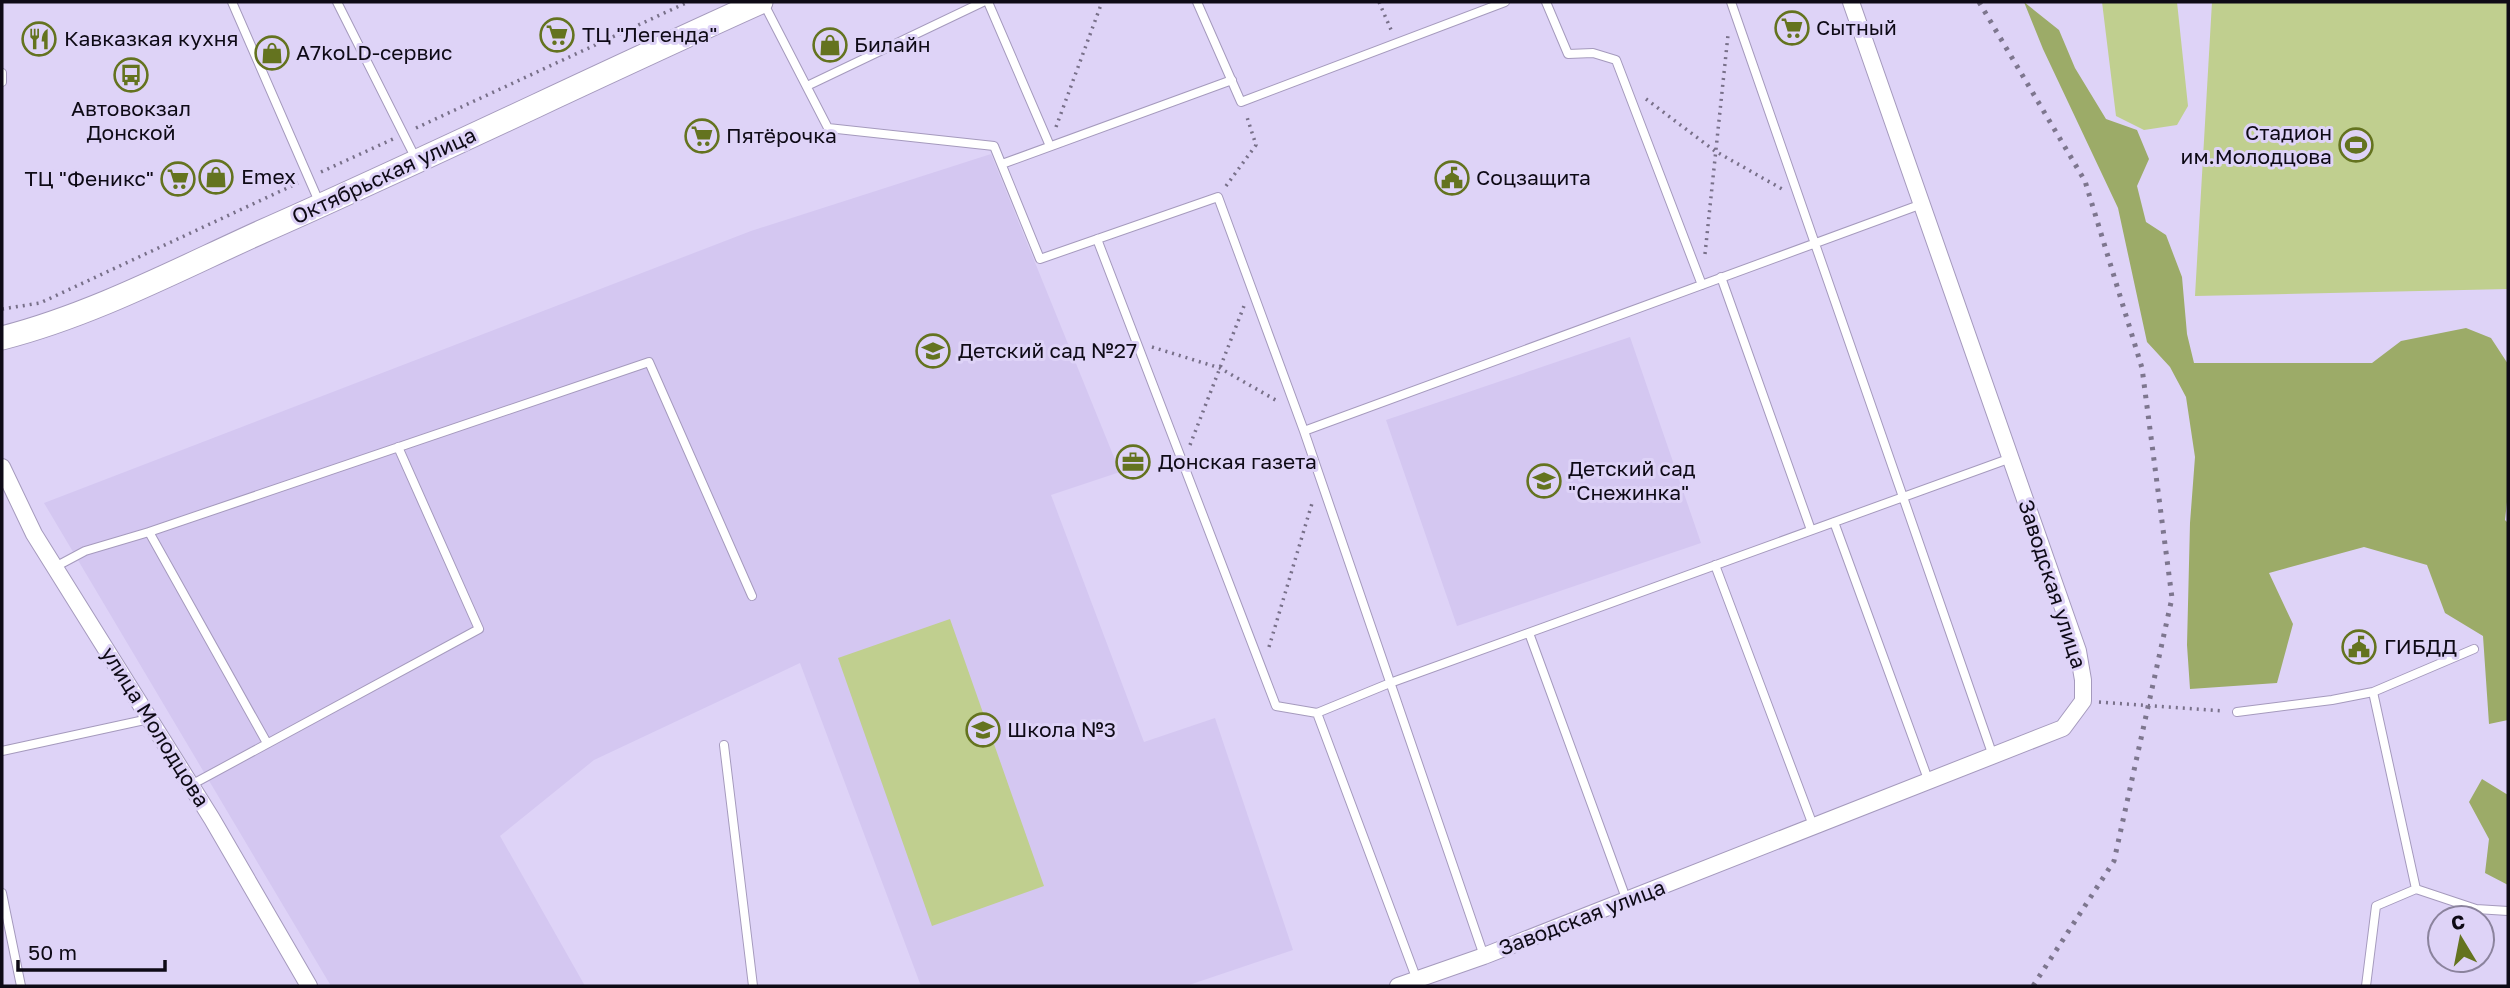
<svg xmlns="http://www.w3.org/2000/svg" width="2510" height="988" font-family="'Golos Text',sans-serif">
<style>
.built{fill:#d4c7f1}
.green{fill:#c0cf8f}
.forest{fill:#9cab68}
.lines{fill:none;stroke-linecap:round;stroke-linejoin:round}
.lane-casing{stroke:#a59abd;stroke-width:10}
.street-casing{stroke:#a59abd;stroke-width:18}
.secondary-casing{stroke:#a59abd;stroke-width:25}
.path{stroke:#787089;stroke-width:3.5;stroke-dasharray:2 5;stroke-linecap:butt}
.lane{stroke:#fff;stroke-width:8}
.street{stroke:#fff;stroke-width:16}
.secondary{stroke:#fff;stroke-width:23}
.rail{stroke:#7d768e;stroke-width:5;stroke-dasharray:3.5 7;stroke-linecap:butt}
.labels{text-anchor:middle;stroke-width:6;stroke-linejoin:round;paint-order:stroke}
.poi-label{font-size:21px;fill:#0e0a16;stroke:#ded3f7;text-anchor:start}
.street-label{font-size:21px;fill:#0e0a16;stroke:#ded3f7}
</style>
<rect width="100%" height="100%" fill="#ded3f7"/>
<!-- built -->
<path class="built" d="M991 154 1120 472 1051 495 1144 742 1215 718 1293 950 1186 986H921L800 663 594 760 500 836 585 986H331L44 503 751 231Z
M1630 337 1701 543 1457 626 1386 420Z"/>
<!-- green -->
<path class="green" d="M2102 2H2177L2188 106 2177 125 2144 130 2116 116Z
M2212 2H2508V289L2195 296Z
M950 619 1044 886 932 926 838 658Z"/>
<!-- forest -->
<path class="forest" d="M2024 2 2059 30 2075 68 2106 119 2137 130 2149 159 2137 186 2146 222 2166 235 2182 277 2187 334 2194 363H2372L2401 341 2466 328 2491 338 2508 364V493L2505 520 2508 523V720L2489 724 2483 636 2445 613 2427 565 2364 547 2269 573 2293 624 2277 683 2190 689 2187 645 2190 523 2195 457 2186 397 2170 367 2147 342 2118 208 2043 49Z
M2482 779 2508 795V885L2485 873 2489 839 2469 802Z"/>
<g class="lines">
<defs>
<path id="lane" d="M232 2 320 204
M337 2 416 159
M763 2 828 128 994 146 1040 259 1218 197 1304 431 1484 956
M988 2 1050 146
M1197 2 1241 102 1505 2
M1546 2 1568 54 1593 53 1616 60 1702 285
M1731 2 1993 756
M2 73V82
M807 86 983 2
M1002 164 1232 80
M1097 239 1276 706 1317 713
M1721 277 1811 530
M1304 431 1922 204
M1834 522 1929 782
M149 532 649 362 752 596
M1715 565 1814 828
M55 567 85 551 149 532 267 743
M1529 633 1627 901
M2373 692 2416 889
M2237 712 2332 700 2373 692 2474 649
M724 745 753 986
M2 751 149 719
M191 785 479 629 398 447
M2 893 21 986
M1417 980 1317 713 1390 683 2011 458
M2366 986 2376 906 2416 889 2476 909 2508 911"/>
<path id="street" d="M2 467 34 534 212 819 309 986
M1398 986 1484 956 2063 728 2083 701V680L2078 651 1851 2"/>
<path id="secondary" d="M2 338C92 315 177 270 261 232 429 158 594 77 761 2"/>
</defs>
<!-- lane casing -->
<use href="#lane" class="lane-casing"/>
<!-- street casing -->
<use href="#street" class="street-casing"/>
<!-- secondary casing -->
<use href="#secondary" class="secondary-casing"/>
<!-- path -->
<path class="path" d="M1379 2 1392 32
M1646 99 1715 151 1782 189
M1056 127 1102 2
M416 128 688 2
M321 172 393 139
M1226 186 1256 145 1246 114
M1705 254 1728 35
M2 309 40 303 298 183
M1152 347 1220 368 1279 402
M1190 445 1244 306
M1269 647 1313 500
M2099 702 2224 711"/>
<!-- lane -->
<use href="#lane" class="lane"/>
<!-- street -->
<use href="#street" class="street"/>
<!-- secondary -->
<use href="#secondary" class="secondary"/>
<!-- rail -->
<path class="rail" d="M1979 2 2085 181 2142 368 2172 598 2114 861 2033 986"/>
</g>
<!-- icons -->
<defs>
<symbol id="supermarket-ring" viewBox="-11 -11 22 22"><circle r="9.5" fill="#ded3f7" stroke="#64731f" stroke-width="1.5"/><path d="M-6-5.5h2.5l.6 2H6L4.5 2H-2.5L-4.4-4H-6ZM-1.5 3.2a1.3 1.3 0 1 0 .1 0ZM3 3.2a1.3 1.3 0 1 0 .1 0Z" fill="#64731f"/></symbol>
<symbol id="restaurant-ring" viewBox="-11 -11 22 22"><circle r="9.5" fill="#ded3f7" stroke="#64731f" stroke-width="1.5"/><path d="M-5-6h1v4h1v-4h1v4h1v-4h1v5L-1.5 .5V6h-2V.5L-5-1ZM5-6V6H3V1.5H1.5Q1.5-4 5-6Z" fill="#64731f"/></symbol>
<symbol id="shop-ring" viewBox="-11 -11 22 22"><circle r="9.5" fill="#ded3f7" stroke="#64731f" stroke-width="1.5"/><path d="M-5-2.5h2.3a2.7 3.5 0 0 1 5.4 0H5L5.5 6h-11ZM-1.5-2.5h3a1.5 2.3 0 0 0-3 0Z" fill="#64731f"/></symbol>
<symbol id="bus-ring" viewBox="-11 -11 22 22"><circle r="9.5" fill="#ded3f7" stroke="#64731f" stroke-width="1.5"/><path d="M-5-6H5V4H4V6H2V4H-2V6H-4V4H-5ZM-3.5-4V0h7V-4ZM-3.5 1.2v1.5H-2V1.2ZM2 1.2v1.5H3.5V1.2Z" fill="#64731f"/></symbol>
<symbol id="stadium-ring" viewBox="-11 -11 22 22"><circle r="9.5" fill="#ded3f7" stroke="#64731f" stroke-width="1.5"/><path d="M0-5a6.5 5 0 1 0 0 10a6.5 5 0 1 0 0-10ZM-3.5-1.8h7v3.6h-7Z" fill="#64731f"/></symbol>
<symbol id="civic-ring" viewBox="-11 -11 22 22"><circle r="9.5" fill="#ded3f7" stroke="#64731f" stroke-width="1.5"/><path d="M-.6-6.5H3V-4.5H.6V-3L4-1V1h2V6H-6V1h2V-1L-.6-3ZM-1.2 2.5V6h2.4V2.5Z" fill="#64731f"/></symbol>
<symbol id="school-ring" viewBox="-11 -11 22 22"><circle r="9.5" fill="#ded3f7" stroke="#64731f" stroke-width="1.5"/><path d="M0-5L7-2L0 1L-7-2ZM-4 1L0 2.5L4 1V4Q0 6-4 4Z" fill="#64731f"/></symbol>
<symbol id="office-ring" viewBox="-11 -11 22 22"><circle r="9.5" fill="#ded3f7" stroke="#64731f" stroke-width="1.5"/><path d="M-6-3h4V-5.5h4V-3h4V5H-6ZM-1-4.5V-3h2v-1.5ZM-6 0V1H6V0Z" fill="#64731f"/></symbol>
</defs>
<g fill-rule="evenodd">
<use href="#supermarket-ring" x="1773" y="9" width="38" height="38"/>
<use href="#supermarket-ring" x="538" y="16" width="38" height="38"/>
<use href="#restaurant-ring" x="20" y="20" width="38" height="38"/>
<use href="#shop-ring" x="811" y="26" width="38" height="38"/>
<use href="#shop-ring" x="253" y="34" width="38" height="38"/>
<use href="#bus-ring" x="112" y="56" width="38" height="38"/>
<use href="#supermarket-ring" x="683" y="117" width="38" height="38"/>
<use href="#stadium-ring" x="2337" y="126" width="38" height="38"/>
<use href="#shop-ring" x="197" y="158" width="38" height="38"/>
<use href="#civic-ring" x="1433" y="159" width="38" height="38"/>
<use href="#supermarket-ring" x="159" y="160" width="38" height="38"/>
<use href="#school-ring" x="914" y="332" width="38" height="38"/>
<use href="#office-ring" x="1114" y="443" width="38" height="38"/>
<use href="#school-ring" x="1525" y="462" width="38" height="38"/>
<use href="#civic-ring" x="2340" y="628" width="38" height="38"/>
<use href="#school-ring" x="964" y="711" width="38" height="38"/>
</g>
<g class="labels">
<!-- poi labels -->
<g class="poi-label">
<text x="1816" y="35">Сытный</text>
<text x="582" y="42">ТЦ "Легенда"</text>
<text x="64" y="46">Кавказкая кухня</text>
<text x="854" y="52">Билайн</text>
<text x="296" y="60">A7koLD-сервис</text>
<text x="131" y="116" text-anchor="middle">Автовокзал<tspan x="131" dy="24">Донской</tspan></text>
<text x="2332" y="140" text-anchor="end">Стадион<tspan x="2332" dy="24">им.Молодцова</tspan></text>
<text x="726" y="143">Пятёрочка</text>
<text x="241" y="184">Emex</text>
<text x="1476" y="185">Соцзащита</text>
<text x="154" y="186" text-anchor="end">ТЦ "Феникс"</text>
<text x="958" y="358">Детский сад №27</text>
<text x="1158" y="469">Донская газета</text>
<text x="1568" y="476">Детский сад<tspan x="1568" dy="24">"Снежинка"</tspan></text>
<text x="2384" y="654">ГИБДД</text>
<text x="1007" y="737">Школа №3</text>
</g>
<!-- street labels -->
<g class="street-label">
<text transform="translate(384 176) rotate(-25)" y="7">Октябрьская улица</text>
<text transform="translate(2052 584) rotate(72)" y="7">Заводская улица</text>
<text transform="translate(155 727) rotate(58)" y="7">улица Молодцова</text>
<text transform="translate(1582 918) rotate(-21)" y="7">Заводская улица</text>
</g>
</g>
<!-- border -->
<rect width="2510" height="988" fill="none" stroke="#0e0a16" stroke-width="7"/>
<!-- north arrow -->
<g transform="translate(2461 939) rotate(350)"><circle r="33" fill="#ded3f7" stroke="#8b839d" stroke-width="2"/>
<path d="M0-5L12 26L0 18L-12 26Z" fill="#64731f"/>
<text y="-10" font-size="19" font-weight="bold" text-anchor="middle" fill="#0e0a16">С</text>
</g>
<!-- scale -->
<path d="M18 960v10h147v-10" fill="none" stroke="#0e0a16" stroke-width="3.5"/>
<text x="28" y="960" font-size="21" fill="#0e0a16" stroke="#ded3f7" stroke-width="5" paint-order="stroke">50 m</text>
</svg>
